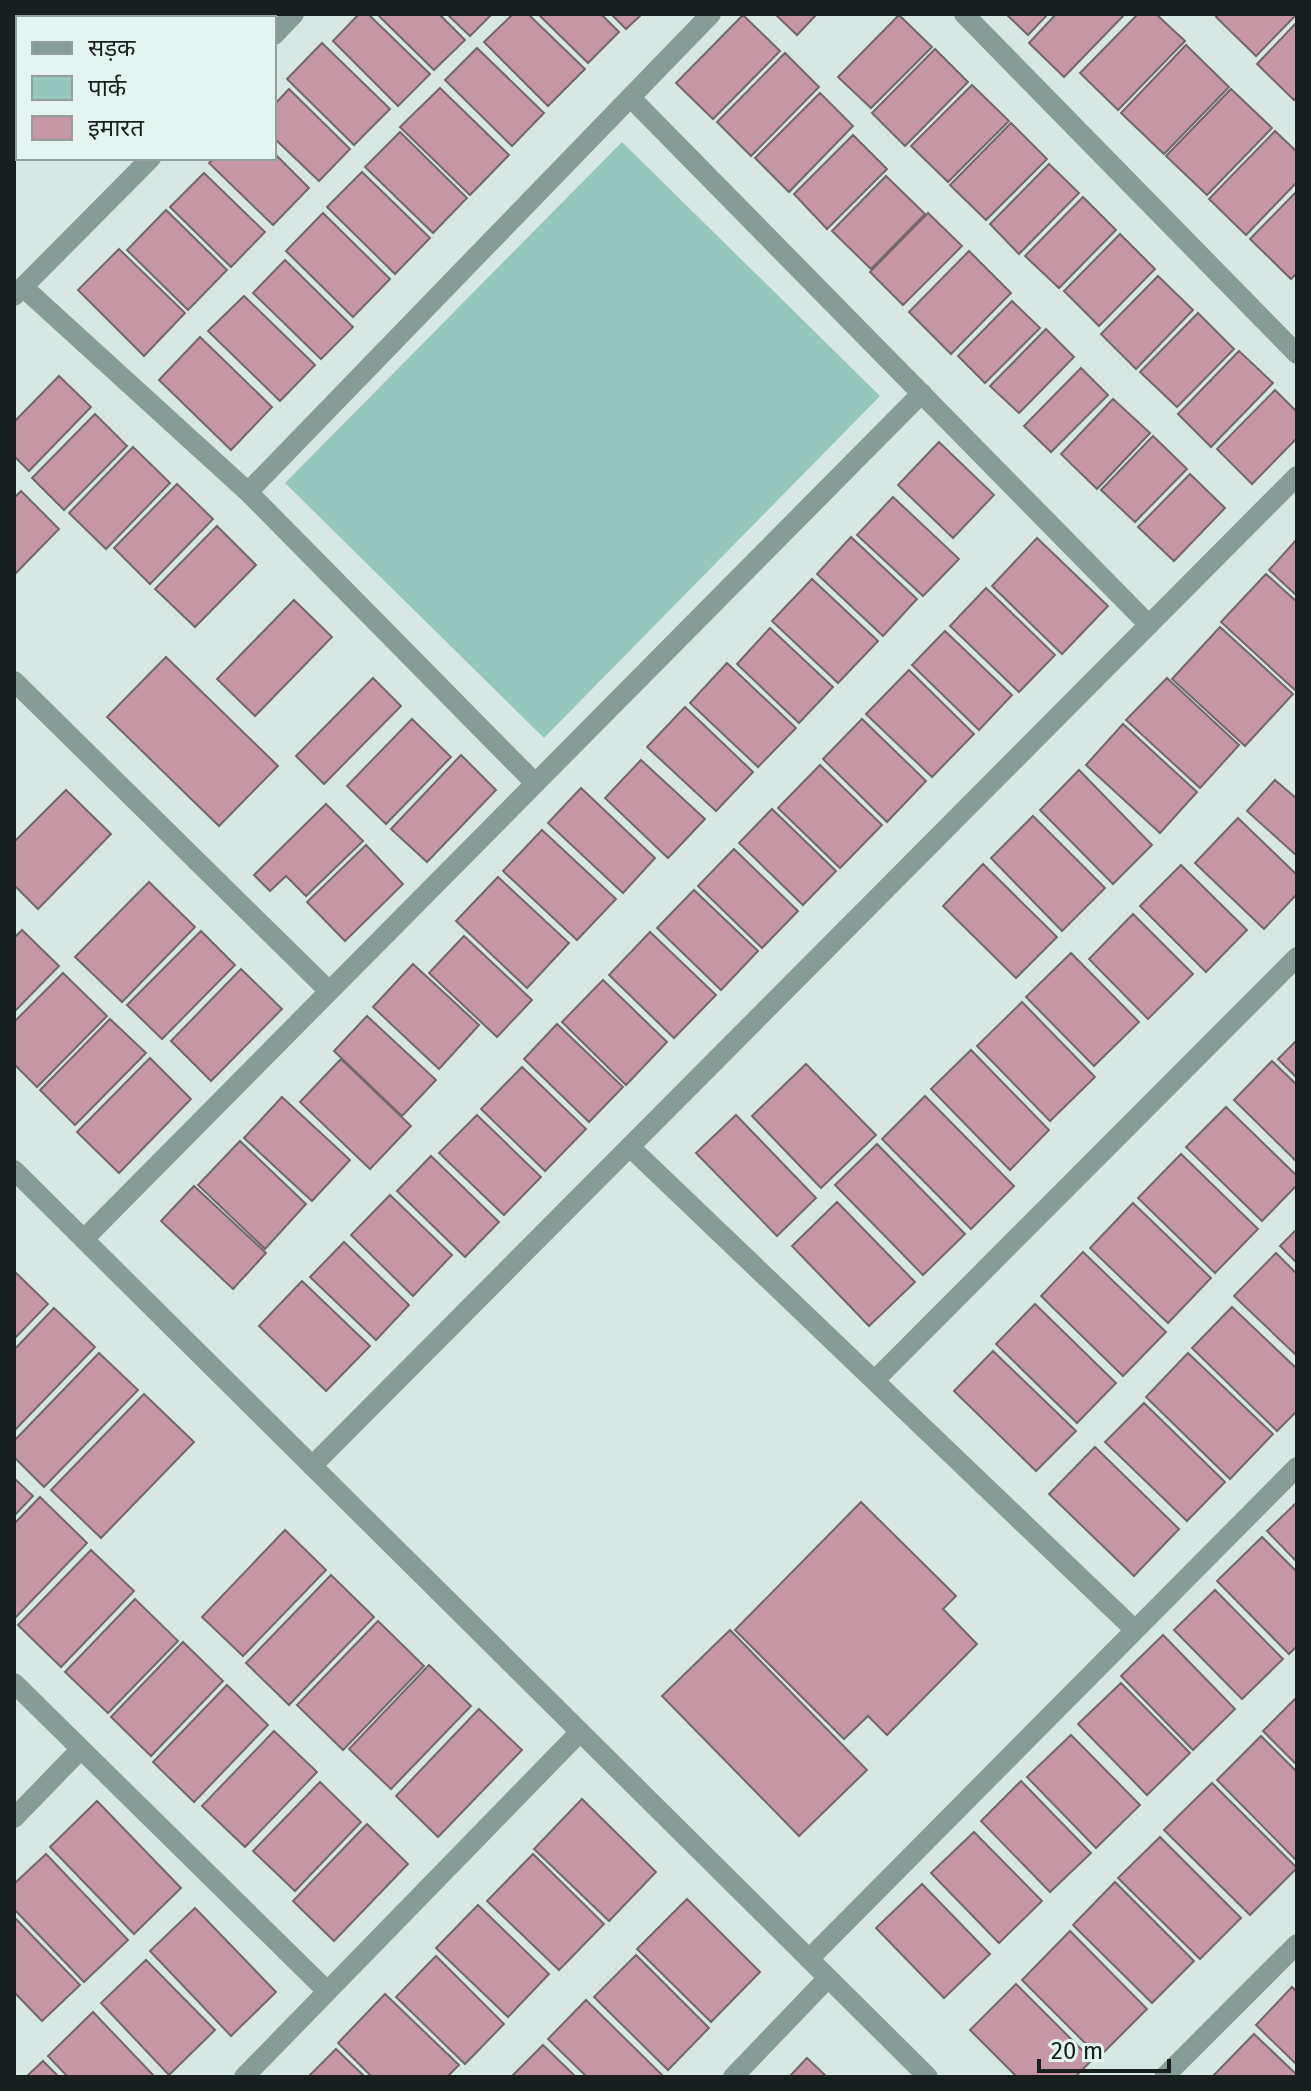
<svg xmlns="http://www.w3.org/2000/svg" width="1311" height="2091" font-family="'Fira Sans','Noto Sans Devanagari',sans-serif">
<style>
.green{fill:#97c7bc}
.building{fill:#c597a5;stroke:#74676a;stroke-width:2}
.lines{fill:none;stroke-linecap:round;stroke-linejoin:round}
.minor{stroke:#869c96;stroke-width:20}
.tertiary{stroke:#869c96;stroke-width:20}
</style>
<rect width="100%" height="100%" fill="#d7e7e3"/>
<!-- green -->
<path class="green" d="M622 142 880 396 544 738 285 483Z"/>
<!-- building -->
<path class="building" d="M359 14H368L430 74 398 106 333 41Z
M377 14H439L465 40 434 70Z
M447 14H492L470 36Z
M513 14H528L585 69 548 106 484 42Z
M538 14H601L619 32 588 63Z
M611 14H642L626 29Z
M775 14H817L797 35Z
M1006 14H1048L1028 35Z
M1056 14H1125L1064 77 1029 43Z
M1138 14H1156L1185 41 1118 110 1080 73Z
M1219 14H1297L1256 56 1216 17Z
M743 15 780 51 713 119 676 83Z
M899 15 932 47 871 108 838 77Z
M1297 22V97L1294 100 1257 64Z
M322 43 390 109 354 145 287 79Z
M1186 45 1229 87 1164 154 1121 113Z
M477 48 544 113 512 146 445 80Z
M935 49 968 82 905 146 872 113Z
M785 53 819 87 751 156 717 122Z
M972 85 1009 121 948 182 911 146Z
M440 88 509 155 470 195 400 127Z
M289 89 350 149 319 181 274 138V105Z
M1231 89 1272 128 1207 195 1166 156Z
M820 93 853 126 789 192 755 158Z
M1011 123 1047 159 986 220 950 185Z
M1275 131 1297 152V182L1246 235 1209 199Z
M400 132 467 198 433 233 365 167Z
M853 135 887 169 827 229 794 194Z
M274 153 309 188 273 225 209 163 214 158H274Z
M1049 164 1079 193 1019 254 990 224Z
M362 172 430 238 395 274 327 207Z
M204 173 265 232 231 267 170 207Z
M886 176 925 214 871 269 832 231Z
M1297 191V273L1291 279 1250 239Z
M1083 197 1116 230 1059 288 1025 256Z
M166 210 227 270 188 310 127 250Z
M323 213 390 279 353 317 286 251Z
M928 213 962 246 903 305 870 272Z
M1120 234 1155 269 1099 326 1064 291Z
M119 249 185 313 144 356 78 290Z
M969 251 1011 293 951 354 909 312Z
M285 260 353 327 321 359 253 293Z
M1158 276 1193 310 1136 369 1101 334Z
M244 296 315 365 280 401 208 331Z
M1012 301 1040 328 985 383 958 356Z
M1198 313 1234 349 1177 407 1140 372Z
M1046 329 1074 357 1019 413 990 386Z
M200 337 272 407 231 450 159 380Z
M1239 351 1273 383 1211 447 1178 414Z
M1081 368 1108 395 1051 452 1024 426Z
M59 376 91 407 29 471 14 456V422Z
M1275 390 1297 412V438L1252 484 1217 449Z
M1113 399 1150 433 1097 489 1061 454Z
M95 414 127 446 64 510 32 478Z
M1153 436 1187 469 1135 522 1101 490Z
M939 442 994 495 953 538 898 485Z
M133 447 170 483 106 549 69 513Z
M1190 474 1225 508 1174 561 1138 527Z
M177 484 213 519 150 584 114 548Z
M21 491 59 529 14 575V498Z
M893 497 959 559 923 596 857 535Z
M217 526 256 565 195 627 155 589Z
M851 537 917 599 883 636 817 574Z
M1037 538 1108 606 1062 654 992 586Z
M1297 539V596L1269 570Z
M1266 574 1297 602 1296 691 1221 622Z
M812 579 878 641 838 683 772 621Z
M986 588 1055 655 1019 692 950 626Z
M294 600 332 637 255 716 217 679Z
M1220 627 1293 694 1245 746 1172 679Z
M770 628 833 687 799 723 737 664Z
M945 631 1012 695 979 730 912 665Z
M166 657 278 766 219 826 107 717Z
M727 663 796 728 758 767 690 703Z
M909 670 974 734 932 777 866 714Z
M373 678 401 706 324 784 296 756Z
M1167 678 1239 745 1200 788 1126 720Z
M685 707 753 772 716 811 647 747Z
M412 719 451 757 386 824 347 786Z
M862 719 926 781 887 822 823 759Z
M1123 724 1197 792 1160 833 1086 765Z
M461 755 496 790 427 862 391 829Z
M641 760 705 819 668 858 605 798Z
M820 765 882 825 840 868 778 808Z
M1079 770 1152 845 1113 884 1040 810Z
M1275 780 1297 799V856L1247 811Z
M581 788 655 858 623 893 548 823Z
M66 790 111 834 38 909 14 885V842Z
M326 804 363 841 306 896 286 876 270 891 254 875Z
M772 809 836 871 803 905 739 843Z
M1033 816 1105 888 1062 931 991 858Z
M1238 818 1297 875V894L1264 929 1195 863Z
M542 830 616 899 577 940 503 871Z
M366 845 403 884 345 941 307 902Z
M734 849 798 911 762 948 698 886Z
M983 864 1057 937 1016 978 943 906Z
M1181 865 1247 930 1206 972 1140 906Z
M498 877 569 943 527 988 456 921Z
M149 882 195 927 122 1002 75 957Z
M694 890 758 951 721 990 657 928Z
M1133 914 1193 974 1148 1019 1089 959Z
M22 930 59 966 14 1012V938Z
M201 931 235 965 162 1039 127 1005Z
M650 932 716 995 674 1038 609 975Z
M464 936 532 1000 497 1037 429 973Z
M1071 953 1139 1022 1094 1066 1026 997Z
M413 964 479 1025 439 1069 373 1007Z
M241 969 282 1009 211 1081 171 1041Z
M63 973 107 1016 37 1087 14 1064V1022Z
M603 980 667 1042 626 1085 562 1022Z
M1022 1002 1095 1077 1050 1121 977 1046Z
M367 1016 436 1080 402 1116 334 1051Z
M110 1019 146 1053 75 1125 40 1090Z
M557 1024 623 1087 589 1122 524 1059Z
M1297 1040V1078L1278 1059Z
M971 1050 1049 1130 1010 1170 931 1089Z
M150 1058 191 1099 119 1173 77 1132Z
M341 1059 411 1126 370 1169 300 1102Z
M1272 1061 1297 1085V1162L1234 1100Z
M806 1064 876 1135 821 1188 752 1116Z
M522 1067 586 1129 545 1171 481 1109Z
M925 1096 1014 1186 971 1229 882 1139Z
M282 1097 350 1160 312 1201 244 1138Z
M1226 1107 1297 1176V1185L1262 1221 1186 1147Z
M477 1115 541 1177 504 1215 439 1153Z
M736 1115 816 1198 777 1236 696 1153Z
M240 1141 306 1204 265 1249 198 1185Z
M877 1144 965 1234 923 1275 835 1185Z
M1181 1154 1258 1229 1215 1273 1138 1198Z
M431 1156 499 1222 465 1257 397 1191Z
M194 1186 266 1253 233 1289 161 1221Z
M390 1195 452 1255 413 1296 351 1235Z
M837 1202 915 1282 869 1326 792 1246Z
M1133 1203 1211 1278 1168 1323 1090 1248Z
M1297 1229V1263L1280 1246Z
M344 1242 409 1305 376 1340 310 1277Z
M1083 1252 1166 1332 1123 1376 1041 1296Z
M1276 1253 1297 1274V1356L1234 1296Z
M14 1271 48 1304 14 1339Z
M302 1281 370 1346 326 1391 259 1326Z
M1035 1304 1116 1383 1077 1423 996 1344Z
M1232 1307 1297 1369V1411L1277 1431 1192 1348Z
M54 1308 95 1347 14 1431V1350Z
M993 1351 1076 1431 1036 1471 954 1391Z
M99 1353 138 1390 44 1487 14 1457V1441Z
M1188 1353 1273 1434 1230 1479 1146 1397Z
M144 1394 194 1442 101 1538 51 1490Z
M1144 1403 1225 1482 1187 1521 1105 1442Z
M1095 1447 1179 1529 1134 1576 1049 1494Z
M14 1478 33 1496 14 1516Z
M40 1497 87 1543 14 1619V1524Z
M861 1502 956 1596 943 1609 977 1644 887 1735 868 1716 844 1739 735 1630Z
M1297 1502V1562L1267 1531Z
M285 1530 326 1570 243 1656 202 1617Z
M1262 1537 1297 1572V1646L1289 1654 1217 1581Z
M91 1550 134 1591 61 1667 18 1625Z
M331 1575 374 1617 289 1705 246 1663Z
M1215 1590 1283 1659 1242 1699 1174 1630Z
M135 1599 178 1641 108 1713 65 1672Z
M378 1621 424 1666 343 1750 297 1705Z
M730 1630 867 1770 799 1836 662 1696Z
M1163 1635 1235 1709 1193 1750 1121 1676Z
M183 1642 223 1681 151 1756 111 1717Z
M429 1665 471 1706 391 1789 349 1749Z
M1121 1683 1190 1753 1147 1795 1078 1724Z
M227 1685 268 1725 194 1802 153 1762Z
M1297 1697V1765L1263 1731Z
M479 1709 522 1750 438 1837 396 1796Z
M274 1731 317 1772 245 1847 202 1806Z
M1071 1735 1140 1805 1096 1848 1027 1777Z
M1261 1736 1297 1772V1861L1217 1780Z
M1021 1781 1091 1853 1050 1892 981 1821Z
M320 1782 361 1822 295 1891 253 1851Z
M1212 1783 1297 1868 1250 1915 1164 1830Z
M582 1799 656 1872 609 1921 534 1849Z
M97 1801 181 1888 134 1934 50 1847Z
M367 1824 408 1864 334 1941 293 1901Z
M974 1832 1042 1901 999 1943 931 1873Z
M1160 1837 1241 1918 1200 1959 1118 1878Z
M46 1854 128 1940 84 1982 14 1909V1884Z
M533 1854 604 1924 559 1970 487 1901Z
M1115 1882 1194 1961 1152 2003 1073 1925Z
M922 1884 990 1954 944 1998 876 1928Z
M687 1899 760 1972 711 2022 637 1949Z
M478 1905 549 1974 508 2017 436 1948Z
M195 1908 276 1992 231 2036 150 1951Z
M14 1917 80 1985 42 2021 14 1992Z
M1070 1931 1147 2009 1099 2057 1022 1980Z
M636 1955 709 2028 668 2070 594 1997Z
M436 1956 504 2024 465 2064 396 1997Z
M146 1960 215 2030 169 2075 101 2003Z
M1016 1984 1092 2060 1075 2077H1017L970 2030Z
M1292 1987 1297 1992V2065L1256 2025Z
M385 1994 459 2065 447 2077H372L338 2043Z
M586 2000 664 2077H587L548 2039Z
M93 2012 155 2077H68L48 2056Z
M1254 2034 1297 2075V2077H1212Z
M543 2045 576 2077H511Z
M336 2049 365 2077H308Z
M807 2058 827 2077H789Z
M43 2061 59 2077H26Z"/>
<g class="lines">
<!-- minor -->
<path class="minor" d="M964 14 1297 354
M274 35 294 14
M631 98 1149 625
M23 287 248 492 535 783
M14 296 151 158
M248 492 711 14
M14 681 329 991
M630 1147 1135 1630
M84 1239 922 393
M876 1379 1297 957
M312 1466 1297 476
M14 1683 327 1991
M14 1818 81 1749
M809 1959 1297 1467
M244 2077 580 1732
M733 2077 828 1978
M1164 2077 1297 1944"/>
<!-- tertiary -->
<path class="tertiary" d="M14 1170 928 2077"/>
</g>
<!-- border -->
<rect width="1311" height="2091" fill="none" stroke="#191f1e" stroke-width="32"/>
<!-- legend -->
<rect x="16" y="16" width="260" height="144" fill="#e4f4f0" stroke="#939f9c" stroke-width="2"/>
<rect x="32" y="42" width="40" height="12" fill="#869c96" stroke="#939f9c" stroke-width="2"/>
<text x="88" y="56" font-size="24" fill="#191f1e">सड़क</text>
<rect x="32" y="76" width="40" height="24" fill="#97c7bc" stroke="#939f9c" stroke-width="2"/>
<text x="88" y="96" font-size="24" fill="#191f1e">पार्क</text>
<rect x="32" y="116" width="40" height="24" fill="#c597a5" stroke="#939f9c" stroke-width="2"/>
<text x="88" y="136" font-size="24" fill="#191f1e">इमारत</text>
<!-- scale -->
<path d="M1039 2059v12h130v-12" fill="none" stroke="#191f1e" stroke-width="4"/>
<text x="1051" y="2059" font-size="24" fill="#191f1e" stroke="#e4f4f0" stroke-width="6" paint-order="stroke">20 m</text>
</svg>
